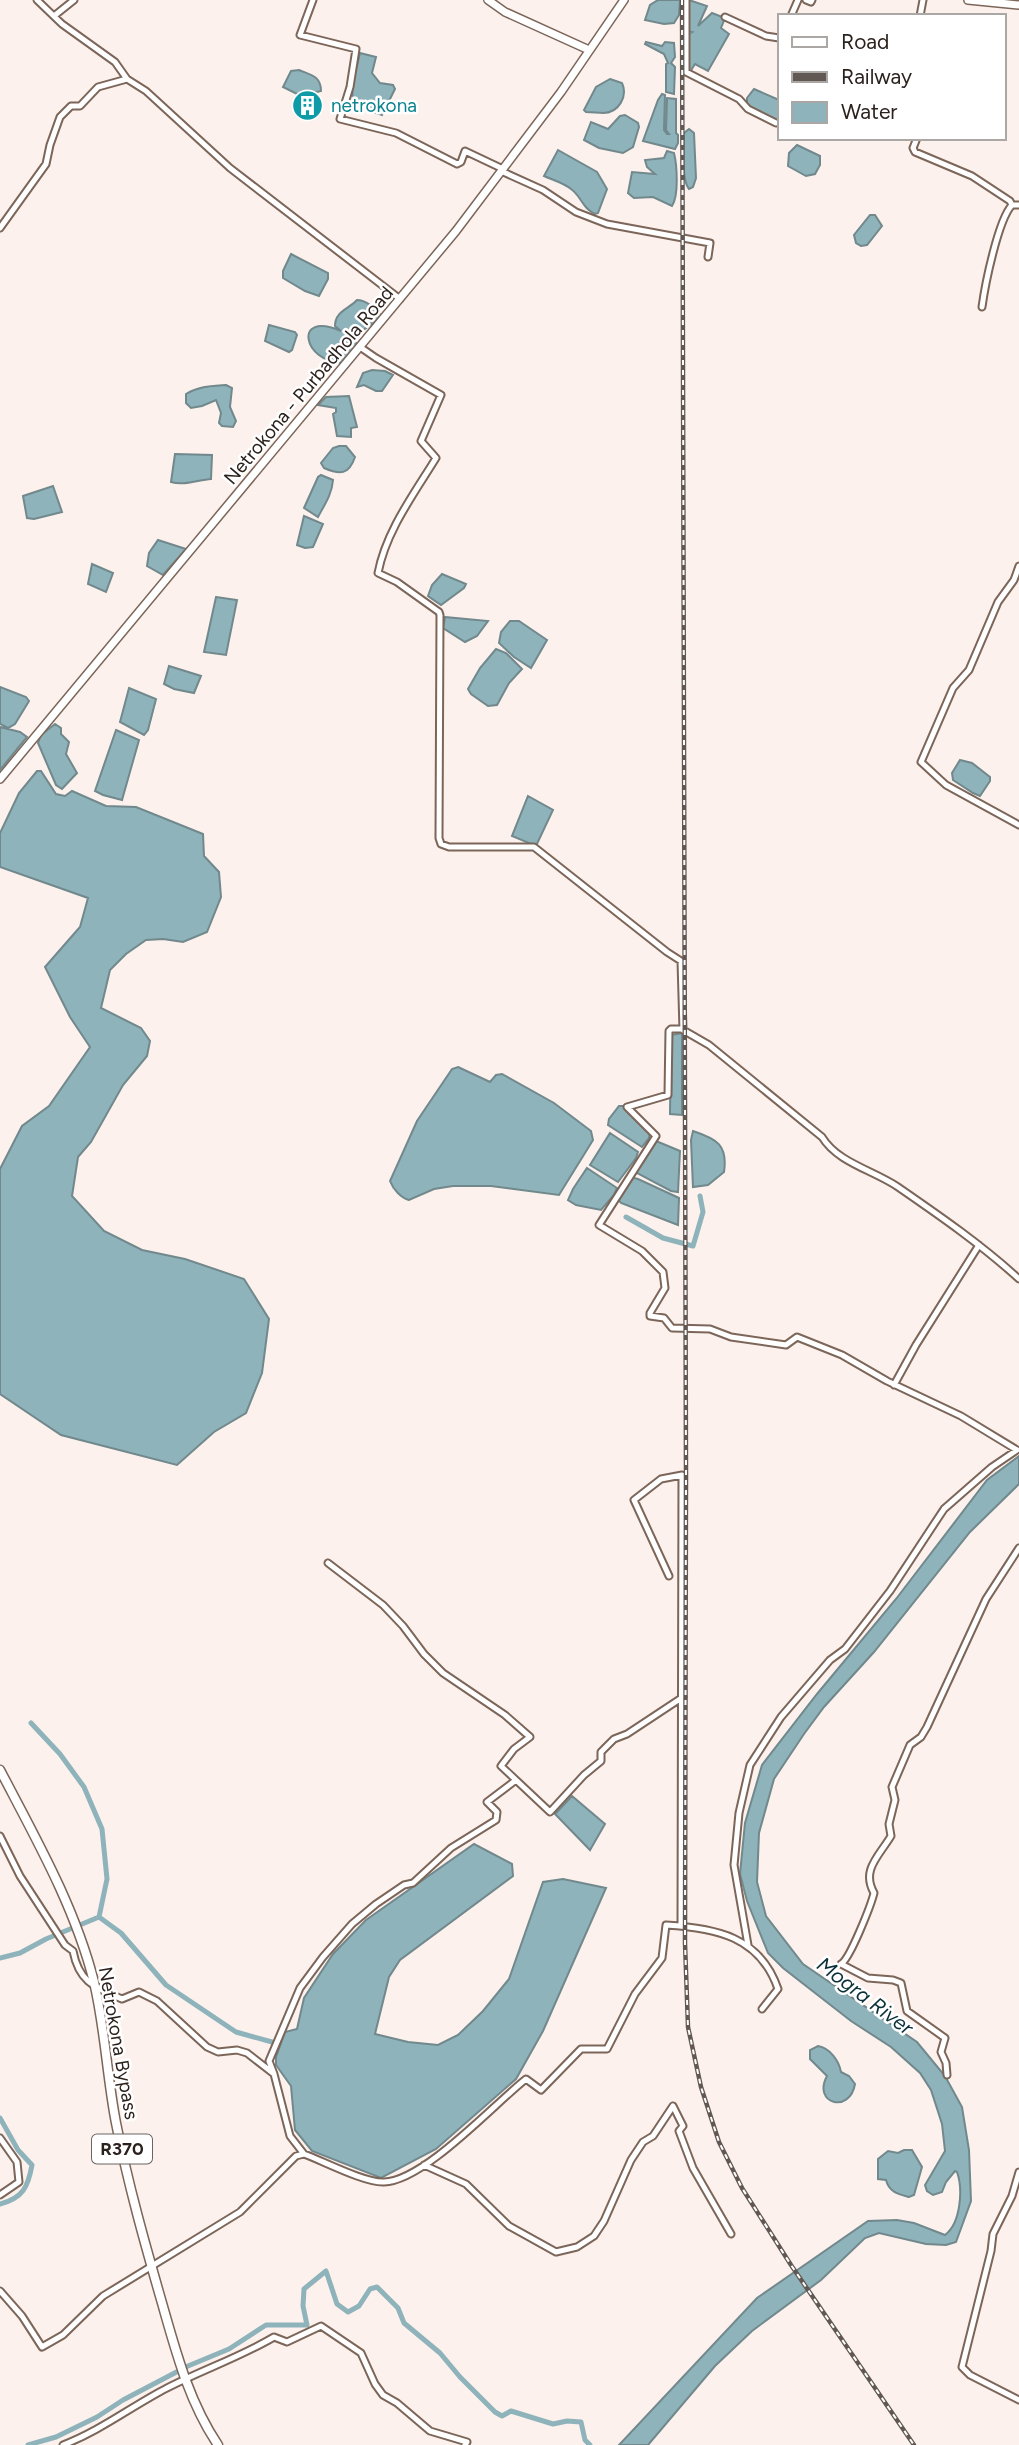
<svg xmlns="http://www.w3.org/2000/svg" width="1019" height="2445" font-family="Figtree,sans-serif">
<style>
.water{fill:#8eb3bb;stroke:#71888c;stroke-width:2}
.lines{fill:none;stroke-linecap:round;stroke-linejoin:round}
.canal{stroke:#8eb3bb;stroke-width:5}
.street-casing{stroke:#7c6559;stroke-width:9}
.secondary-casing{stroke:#7c6559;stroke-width:10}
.primary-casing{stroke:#7c6559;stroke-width:11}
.street{stroke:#fff;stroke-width:5}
.secondary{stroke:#fff;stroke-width:7}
.primary{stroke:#fff;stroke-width:8}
.rail-casing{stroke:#625853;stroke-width:4.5}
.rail{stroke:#fff;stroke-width:2;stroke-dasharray:5;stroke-linecap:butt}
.labels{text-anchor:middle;stroke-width:5;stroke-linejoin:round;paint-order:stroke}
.shield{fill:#fff;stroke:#6b6461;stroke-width:2}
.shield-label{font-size:18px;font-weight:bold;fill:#2c221d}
.culture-label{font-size:19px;fill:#0d838f;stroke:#fff;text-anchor:start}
.street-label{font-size:19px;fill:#2c221d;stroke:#fff}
.water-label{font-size:21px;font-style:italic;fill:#0b3138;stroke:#fff}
</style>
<rect width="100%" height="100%" fill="#fcf1ec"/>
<!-- water -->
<path class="water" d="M658 0H680L679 15 674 23 664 24 645 20 650 5Z
M689 0 707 6 698 26 712 13 725 18 721 28 729 34 708 71 695 64 690 72 687 69 688 34 692 32 688 31Z
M646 42 662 46 665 42 674 43 675 57 671 63 675 67 674 94 666 92V64L668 63 664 54 645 44Z
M360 53 376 57 372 73 380 83 393 85 395 89 382 115 353 105 352 86Z
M299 70C311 75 321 76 321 91L301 96 283 87 291 71Z
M610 79 622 83C628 96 619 113 603 113 598 113 592 112 586 112L584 110 596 87Z
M754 89 779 100V123L747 105V98Z
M662 94 665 95 664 130 667 134H669L666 130 667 98 676 99V133L678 135V143L675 149 643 141 658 100Z
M625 115 638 123 639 127 633 147 623 153 599 148 584 140 591 122 608 129 620 116Z
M689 129 694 133 696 178 693 187 689 189C681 180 684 146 684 133Z
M797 145 820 156V165L815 174 806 176 788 166 789 153Z
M558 150 597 172 607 189 598 213 595 214C582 208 582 197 571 189 564 183 553 180 544 176Z
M667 151 674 153C677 165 679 196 672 206L653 197 634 198 628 193 632 172 655 174 647 167 645 160 664 158Z
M870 215H875L882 226 867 245 861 246 856 243 854 235Z
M291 254 328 273V279L319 296 305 291 283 278V271Z
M357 300C367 300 375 309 382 316L357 335 346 333 355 340 357 346 343 363C303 363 292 310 341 331L335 326C335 311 349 309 357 300Z
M269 325 295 332 297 335 292 350 289 352 265 341Z
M372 370 385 371 393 375 382 391H376L364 385 357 387 363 373Z
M226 385 232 388 230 407 236 421 233 427 222 426 219 423 221 413 216 400 202 406 191 408 186 403V394C199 386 211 386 226 385Z
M349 396 357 427 351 428V437L337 436 333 414 336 412V408L318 405 326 397Z
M339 446H346L355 457C349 475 340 475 324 468L321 463 333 448Z
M175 454 212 455 211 479C198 480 184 486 171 482Z
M321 475 333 480C332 494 325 504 318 517L304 508 318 477Z
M53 486 62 512 34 519 27 518 23 496Z
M304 516 323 524 313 547 305 548 297 545Z
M158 540 186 549 163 575 147 566 149 553Z
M92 564 113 573 106 592 88 584Z
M442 574 466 584 464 588 441 605 428 596 432 585Z
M216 597 237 600 226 655 204 652Z
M445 617 488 621 477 636 465 642 443 628Z
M510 621H519L547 640 531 668 514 657 499 643 501 632Z
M496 649 506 653 522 669 509 683 497 705 488 706 471 694 468 689 480 668Z
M169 666 201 676 194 693 174 689 164 684Z
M0 687 26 697 29 701 15 724 8 728 0 724Z
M129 688 156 699 148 730 144 735 120 722Z
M55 724 61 728V734L69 742 66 754 77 773 62 789 56 785 38 743 41 735Z
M0 727 20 732 27 737 0 770Z
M116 730 139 740 122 800 103 795 95 791Z
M960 760 972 763 990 777V781L980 796 973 793 953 780 952 773Z
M37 771H41L56 794 65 796 72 791 106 806 136 807 203 834 204 856 219 872 221 897 207 932 183 942 163 939 146 940 126 954 110 970 101 1008 141 1028 150 1041 147 1056 123 1085 91 1142 78 1157 72 1196 104 1231 142 1250 185 1259 244 1279 269 1319 262 1373 246 1413 214 1432 177 1465 61 1435 0 1394V1169L22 1126 49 1106 90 1047 70 1017 45 967 80 927 88 898 0 867V833L19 793Z
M528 796 553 810 536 846 512 836Z
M682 1033V1115L670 1114 671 1035Z
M458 1067 490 1082 496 1075 502 1074 554 1103 591 1131 593 1140 559 1195 491 1186H453L434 1189 409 1200C401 1198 393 1189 390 1181L417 1121 452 1069Z
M619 1106H623L650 1133 649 1138 642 1147 608 1125 609 1119Z
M693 1131C717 1139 728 1145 724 1172L708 1185 693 1187 691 1140Z
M610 1133 638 1152 636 1158 618 1182 590 1165Z
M656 1141 680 1151 678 1192 671 1191 635 1172Z
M587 1168 617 1188 614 1195 601 1210 576 1205 568 1200 573 1189Z
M630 1177 638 1179 679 1198 678 1225 621 1203 617 1198Z
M1019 1456V1484L970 1532 874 1652 824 1707 804 1734 774 1779 759 1833 757 1882 766 1916 803 1964 917 2042 945 2076 962 2107 969 2150 971 2201 956 2242 946 2245 926 2244 879 2233 865 2238 821 2280 752 2331 715 2366 648 2445H619L757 2298 868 2221 897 2220 914 2223 945 2235C961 2223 963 2189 957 2172L955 2171 946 2182 942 2192 933 2195 927 2191 925 2185 945 2151 942 2124 931 2090 920 2073 891 2047 851 2021 783 1968 768 1953 747 1901 740 1874 745 1823 762 1765 817 1694 896 1599 987 1480Z
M572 1796 605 1824 590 1850 555 1814Z
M474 1844 512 1864 513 1876 400 1960 389 1977 375 2034 408 2042 438 2045 458 2035 483 2011 509 1979 543 1882 563 1879 606 1888 543 2031 516 2079 436 2149 381 2178 312 2151 295 2130 291 2086 276 2065V2057L285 2032 297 2029 304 1998 333 1954 366 1920Z
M818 2046C830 2048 839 2061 841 2072L849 2076 855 2084C850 2114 812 2104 827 2076L810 2059V2050Z
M904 2150H912L922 2167 914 2195 909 2197C898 2194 889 2192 886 2180L878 2179V2159L888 2151 898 2153Z"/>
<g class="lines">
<!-- canal -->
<path class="canal" d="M626 1217 663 1238 693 1246 703 1212 700 1196
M31 1723 60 1754 84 1787 102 1829 107 1879 99 1917
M0 1958 20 1953 46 1939 99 1917 121 1933 166 1985 236 2032 272 2042
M0 2118 18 2150 32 2165C28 2187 23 2198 0 2204
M28 2445 56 2437 97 2417 123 2400 188 2366 229 2349 266 2325H307L303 2306 304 2289 326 2271 337 2304 348 2312 359 2306 370 2289 377 2287 398 2308 404 2323 440 2353 460 2377 495 2412 502 2416 511 2411 553 2424 567 2421 581 2422 585 2440 590 2445"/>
<defs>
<path id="street" d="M37 0 62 24 115 62 127 79 146 91 230 168 400 299
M313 0 300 35 356 49 350 87 340 119 396 133 457 164 461 162 465 151 503 169
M686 0V72L739 99 748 109 776 123
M806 0 811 2 812 0
M54 16 74 0
M791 16 798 0
M920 16 923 0
M725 17 766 36 779 38
M917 138 913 148 915 152 972 176 1010 201 1012 205
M501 171 543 190 576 212 607 224 710 243 708 257
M0 228 46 164 50 145 60 117 71 106H80L98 87 127 79
M982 307C985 285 998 220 1012 205H1019
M360 347 376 358 441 395 421 441 436 458C414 494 386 531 378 573L397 582 439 612 440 615 439 838 441 844 449 847H534L667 952 681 961 683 1030 709 1045 822 1137C838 1163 873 1170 898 1187 940 1216 982 1245 1019 1279
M1019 566 1014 580 998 602 969 670 953 688 921 762 946 785 1019 825
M683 1029H671L669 1031 668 1095 627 1107 656 1136 599 1225 642 1251 663 1272 665 1288 650 1313V1316L664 1318 672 1328 710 1329 731 1337 786 1345 797 1337 842 1355 887 1381 961 1416 1017 1450 992 1467 944 1509 890 1591 845 1649 830 1660 781 1717 750 1765 739 1813 734 1865 748 1945
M894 1385 916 1345 979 1245
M669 1576 634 1500 661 1479 682 1475 681 1926
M516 1780 550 1812 584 1775 601 1761V1752L614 1739 627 1734 683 1697
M0 1836 20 1876 65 1945 73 1951C79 1982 94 1987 122 1999L139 1992 157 2001 207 2047 218 2052 237 2050 247 2053 274 2074 290 2136 304 2154
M274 2074 269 2061 300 1988 323 1957 352 1924 376 1904 404 1885 413 1883 451 1848 496 1820 497 1812 487 1802 516 1780 501 1766 514 1749 530 1737 505 1715 443 1673 424 1654 403 1626 383 1605 328 1563
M947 2075 946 2063 941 2052 945 2038 907 2011 901 1983 893 1980 868 1978 841 1964C850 1959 871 1905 874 1893 861 1870 879 1856 891 1836L889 1824 895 1800 892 1787 910 1745 921 1737 927 1727 986 1599 1019 1548
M0 2138 17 2162 19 2182 0 2195
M424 2165 466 2184 509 2226 556 2252 577 2247 594 2236 604 2221 631 2160 643 2142 653 2136 673 2106 683 2126 679 2131 693 2168 731 2234
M1019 2172 1012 2196 993 2234 991 2251 962 2367 970 2375 1019 2400
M0 2291 22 2316 42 2347 63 2335 103 2296 240 2212 296 2156 304 2154C323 2161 365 2183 384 2182 424 2181 494 2104 526 2079L541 2090 581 2049H607L635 1994 662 1958 666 1925C715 1928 760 1936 778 1989L762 2009
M63 2445C100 2431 132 2406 167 2388 202 2370 240 2357 274 2337L287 2342 321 2326 361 2353 375 2384 383 2395 397 2403 430 2431 467 2442 465 2445"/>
<path id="secondary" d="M488 0 505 12 589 50
M968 0 1019 5
M0 779 456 231 561 92 624 0"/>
<path id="primary" d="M0 1770C36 1839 75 1907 94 1982 105 2028 107 2077 116 2123 128 2184 145 2244 162 2303 176 2352 189 2402 218 2445"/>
</defs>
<!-- street casing -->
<use href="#street" class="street-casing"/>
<!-- secondary casing -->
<use href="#secondary" class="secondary-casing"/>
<!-- primary casing -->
<use href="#primary" class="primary-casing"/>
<!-- street -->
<use href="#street" class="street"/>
<!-- secondary -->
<use href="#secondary" class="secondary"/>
<!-- primary -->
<use href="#primary" class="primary"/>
<defs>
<path id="rail" d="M682 0 686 1474 685 1943 688 2027 701 2087 719 2142 742 2188 791 2265 914 2445"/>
</defs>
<!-- rail casing -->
<use href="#rail" class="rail-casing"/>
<!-- rail -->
<use href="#rail" class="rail"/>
</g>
<!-- icons -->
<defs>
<symbol id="building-disc" viewBox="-11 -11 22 22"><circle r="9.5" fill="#0f9aa8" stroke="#fff"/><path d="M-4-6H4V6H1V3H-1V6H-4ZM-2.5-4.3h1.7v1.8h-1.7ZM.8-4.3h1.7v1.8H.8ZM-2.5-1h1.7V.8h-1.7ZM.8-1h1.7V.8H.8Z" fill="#fff"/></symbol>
</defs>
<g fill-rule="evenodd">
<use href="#building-disc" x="290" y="88" width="35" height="35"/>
</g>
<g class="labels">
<!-- shield labels -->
<rect class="shield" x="92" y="2134.5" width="60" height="29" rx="5"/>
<g class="shield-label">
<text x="122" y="2155">R370</text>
</g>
<!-- culture labels -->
<g class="culture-label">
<text x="331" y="112">netrokona</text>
</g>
<!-- street labels -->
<g class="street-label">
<text transform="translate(308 385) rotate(-50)" y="7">Netrokona - Purbadhola Road</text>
<text transform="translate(119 2043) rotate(80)" y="7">Netrokona Bypass</text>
</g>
<!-- water labels -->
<g class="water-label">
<text transform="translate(865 1996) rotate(37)" y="7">Mogra River</text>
</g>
</g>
<!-- legend -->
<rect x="778" y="14" width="228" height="126" fill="#ffffff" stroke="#aba7a5" stroke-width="2"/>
<rect x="792" y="37" width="35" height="10" fill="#ffffff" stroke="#aba7a5" stroke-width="2"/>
<text x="841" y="49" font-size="21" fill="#2c221d">Road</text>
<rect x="792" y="72" width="35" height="10" fill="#625853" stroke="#aba7a5" stroke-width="2"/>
<text x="841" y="84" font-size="21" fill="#2c221d">Railway</text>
<rect x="792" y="102" width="35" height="21" fill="#8eb3bb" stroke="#aba7a5" stroke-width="2"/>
<text x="841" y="119" font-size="21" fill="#2c221d">Water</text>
</svg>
